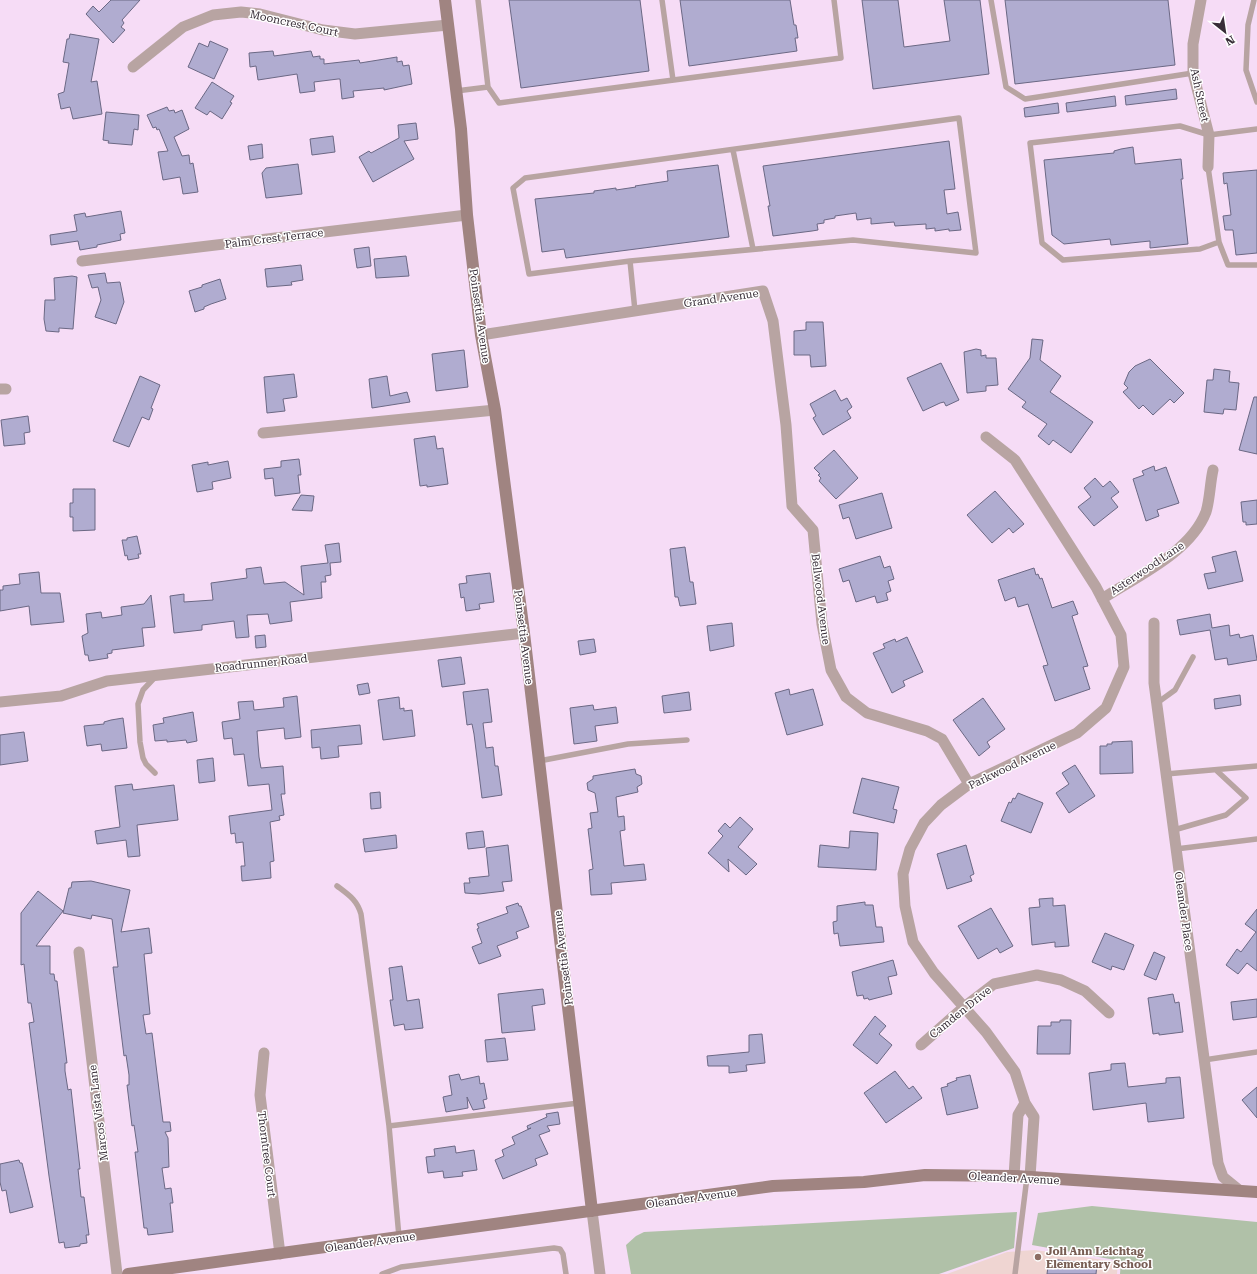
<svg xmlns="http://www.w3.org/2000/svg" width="1257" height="1274" font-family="'Roboto Serif',serif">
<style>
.education{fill:#efd5d2}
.green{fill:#b0c1a8}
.building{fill:#b0acd0;stroke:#6b6884}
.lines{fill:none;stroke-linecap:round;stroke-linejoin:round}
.lane{stroke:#b8a4a2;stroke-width:5.5}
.street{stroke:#b8a4a2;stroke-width:11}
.secondary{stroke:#a08481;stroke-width:12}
.education-dot{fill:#8d6e63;stroke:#fff;stroke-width:1.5}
.labels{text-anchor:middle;stroke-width:3;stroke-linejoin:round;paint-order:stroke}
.street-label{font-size:11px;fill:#382e38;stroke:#fff}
.education-label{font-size:11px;font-weight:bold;fill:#785e54;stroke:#fff;text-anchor:start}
</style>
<rect width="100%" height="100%" fill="#f6dcf6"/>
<!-- education -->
<path class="education" d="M1035 1250 1118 1262 1117 1274H947L1007 1252Z"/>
<!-- green -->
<path class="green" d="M1092 1206 1257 1222V1274H1120L1121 1261 1032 1245 1038 1213Z
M1017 1212 1014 1248 939 1274H631L626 1245 636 1236 644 1232Z"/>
<!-- building -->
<path class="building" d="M111 0H140L122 20 124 23 121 27 125 30 113 43 86 14 93 6 99 12Z
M509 0H640L649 71 521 88Z
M680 0H790L794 25H796L798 38H795L797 51 689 66Z
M862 0H898L904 47 950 41 944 0H980L989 74 873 89Z
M1005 0H1168L1175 65 1015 84Z
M70 34 99 39 91 82 97 81 102 114 73 119 70 107 61 109 58 94 64 92 69 63 63 62 67 39H69Z
M210 41 228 49 214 79 188 67 199 43 208 47Z
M273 51 274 56 311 51 313 57 320 56V59H324V64L359 60 360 63 397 57V62L402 61 403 66 409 65 412 84 384 90V88L353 91 354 97 342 99 340 79H338L314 82 315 91 300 93 297 74 258 80 256 66 250 67 249 53Z
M212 82 234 96 230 102 232 103 222 119 210 111 207 115 195 108Z
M1176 89 1177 99 1126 105 1125 96Z
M1115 96 1116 106 1067 112 1066 103Z
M1058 103 1059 113 1025 117 1024 108Z
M167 107 169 111 174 110 175 113 182 110 189 129 174 137 182 156 189 155 190 164 193 163 198 192 183 194 180 177 163 180 158 152 168 151 159 129 157 130 156 127 153 128 147 115Z
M106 112 139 115 138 130 134 129 132 145 108 143 109 141 103 140Z
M416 123 418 139 404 141 414 159 373 182 359 157 369 151 371 153 399 138 398 125Z
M333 136 335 152 312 155 310 139Z
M949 141 955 189 944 190 947 214 958 212 961 230 949 231V229L935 231V228L926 229V224L895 226 894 222 871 224V218L857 220 856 213 835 216V218L824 220V223L817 224 818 230 812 231 773 236 768 206H770L763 166Z
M262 144 263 158 250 160 248 146Z
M1133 147 1135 164 1181 159 1183 179H1181L1188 244 1150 248V241L1111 245 1110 239 1064 244 1052 235 1044 160 1114 153V151L1121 149Z
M298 164 302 194 266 198 262 173 266 168Z
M718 165 729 237 566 258 564 249 542 252 535 199 594 193V191L616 188V190L636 187 635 186 668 181 667 171Z
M1257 170V253L1236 255 1233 230H1225L1223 216 1231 215 1227 183 1224 184 1223 173Z
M121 211 125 233 120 234 121 240 97 245V247L80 250 78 241 51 245 50 235 77 231 74 215 85 213 86 217Z
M369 247 371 266 357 268 354 249Z
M406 256 409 276 376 278 374 259Z
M301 265 303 280 291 282 292 285 267 287 265 269Z
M105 273 107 283 120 282 124 302 116 324 95 317 101 300 98 287 92 288 88 275Z
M72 276 77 277 73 329 59 328V332L46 331 44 319 45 300H55L54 278Z
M220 279 226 299 211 304 204 307V309L195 312 189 291 202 287V285Z
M806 322H823L826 366 811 367 810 355H794V331L806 330Z
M1032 339 1043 340 1040 360 1061 376 1050 392 1093 422 1071 453 1053 440 1049 445 1038 436 1047 424 1022 407 1026 402 1008 389 1030 358Z
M976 349 981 350V356L986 355V358H996L998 385 986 386V391L967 393 964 352Z
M464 350 468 387 436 391 432 354Z
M1150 359 1184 393 1174 403 1170 399 1153 415 1143 405 1139 409 1123 392 1128 388 1124 384 1129 372 1135 366Z
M941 363 959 400 946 406 944 402 940 403 923 411 907 378Z
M1214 369 1230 371 1229 382 1239 383 1236 410 1224 409 1223 414 1204 412 1207 380H1213Z
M294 374 297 397 283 399 285 411 267 413 264 377Z
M140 376 160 385 151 408 153 409 149 420 142 417 129 447 113 441Z
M387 376 390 396 407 392 410 402 372 408 369 379Z
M835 390 841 401 847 398 852 407 847 411 851 418 823 435 813 418 816 416 810 404Z
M1254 397H1257V454L1239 450Z
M28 416 30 432 24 433 25 444 4 446 1 420Z
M435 436 437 449 443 448 448 484 427 487V485L420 486 414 439Z
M834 450 858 478 836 499 819 481 821 478 818 475 820 474 814 468Z
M299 459 301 475H298L300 493 275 496 273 478 265 479 264 469 281 467V461Z
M228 461 231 478 212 482 213 489 197 492 192 465 208 462V465Z
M1154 466 1155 471 1166 467 1179 503 1157 510 1159 516 1146 521 1133 479 1144 475 1142 471Z
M1095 478 1103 487 1110 481 1119 492 1111 498 1118 507 1094 526 1078 507 1091 497 1084 488Z
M73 489H95V530L73 531V517H70V503H73Z
M995 491 1024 524 1013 533 1009 528 992 543 967 515Z
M882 493 892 528 856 539 849 517 843 519 839 505Z
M301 495 314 496 312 511 292 510Z
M1257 500V524L1246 525V522H1243L1241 502Z
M137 536 141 554H138L139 558 128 560 127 555 125 556 122 540H127V538Z
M339 543 341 562 330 563 331 575 325 576 326 582H321L322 598 290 602 292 621 270 624 268 614 247 615 249 637 236 638 234 621 202 625V630L174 633 170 596 184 594V602L213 600 211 583 247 578 246 569 261 567 264 584 285 582 304 595 301 566 328 563 325 545Z
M685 547 690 582H693L696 604 680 606 678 597H675L670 549Z
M1236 551 1243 581 1208 589 1204 574 1216 572 1212 557Z
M880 556 884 568 890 566 894 579 888 581 891 591 886 593 888 600 877 603 875 596 856 602 849 580 843 582 839 569Z
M1034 568 1036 575 1038 574 1040 579 1042 578 1052 608 1073 601 1078 614 1072 616 1088 666 1083 667 1090 689 1055 701 1043 666 1048 665 1028 604 1018 607 1015 597 1005 601 998 580Z
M39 572 41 593H60L64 622 31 625 29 606 0 611V590H3V586L20 584 19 574Z
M490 573 494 602 479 604 480 609 466 611 464 597 461 598 459 584 467 583 466 576Z
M151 595 155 627 142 628 144 646 112 650V653L107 654 108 658 89 661 88 655H85L82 636 88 633 86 614 101 612 102 618 122 615 121 607 144 604Z
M1210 614 1212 628 1229 625 1230 636 1239 634 1240 638 1253 635 1257 660 1228 665 1227 658 1215 660 1210 630 1180 635 1177 620Z
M732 623 734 646 710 651 707 626Z
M265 635 266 647 256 648 255 636Z
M907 637 923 672 903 681 905 686 892 693 873 653 885 648 883 644 895 639 896 642Z
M594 639 596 652 580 655 578 641Z
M461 657 465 684 442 687 438 660Z
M368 683 370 693 359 695 357 685Z
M488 689 492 722 483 723 486 748 493 747 495 766H498L502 795 482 798 474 734 472 724 467 725 463 692Z
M789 689 790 695 813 689 823 725 787 735 775 693Z
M689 692 691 710 664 713 662 696Z
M1240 695 1241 705 1215 709 1214 699Z
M297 696 301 737 285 739 284 728 257 731 259 757 261 768 283 766 285 794H281L284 815 279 816 280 820 270 822 274 861 270 862 271 878 242 881 241 866H245L243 842 236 843 235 833 231 834 229 816 272 810 269 784 248 786 244 754 234 755 232 738 224 739 222 722 240 719 238 702 253 701 254 710 284 707 283 698Z
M399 697 400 709 404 708V711L412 710 415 736 383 740 378 700Z
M983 698 1005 729 987 742 990 747 979 756 953 720Z
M593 705 594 710 616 707 618 723 595 726 597 741 574 744 570 708Z
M193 712 197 741 187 743 186 740 167 742V740L155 741 153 725 164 723 163 718Z
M123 718 127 748 102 751 101 744 87 746 84 726 104 724V722L111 720Z
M360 725 362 744 338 746 339 757 321 759 320 747 312 748 311 730Z
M24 732 28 761 0 765V735Z
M1132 741 1133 773 1100 774V746H1107V744H1112V742Z
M213 758 215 781 199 783 197 760Z
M1075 765 1095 796 1069 813 1056 793 1069 784 1062 773Z
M635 769 636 774 641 776 642 784 637 787 638 792 616 797 618 817 624 816 625 830 620 831 624 866 644 864 646 880 611 883 612 894 591 895 589 870 593 869 588 829 592 828 590 813 598 812 595 793 588 790 587 783 593 779V776Z
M862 778 899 787 893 809 897 810 894 823 853 813Z
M132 784 133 790 174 785 178 820 137 825 140 856 128 857 126 840 97 844 95 831 120 827 115 786Z
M380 792 381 808 371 809 370 793Z
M1018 793 1043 803 1031 833 1001 821 1009 802 1011 803 1013 798 1015 799Z
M740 817 753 829 738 847 757 864 746 875 728 859 729 872 708 853 723 836 718 831 725 823 730 828Z
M483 831 485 847 468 849 466 833Z
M850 831 878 833 876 870 818 867 820 845 849 848Z
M396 835 397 848 365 852 363 839Z
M508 845 512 881 502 882 504 891 479 894 465 893 464 883H470L469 878 489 876 486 848Z
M966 845 974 874 970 876 972 881 947 889 937 854Z
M91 881 130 890 121 932 149 928 152 953 144 954 150 1014 143 1015 146 1034 152 1033 163 1122H170L171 1131 165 1132 168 1138 169 1167 162 1168 165 1189 171 1188 173 1203H170L173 1232 148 1235 147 1228H144L135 1152H138L134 1125 132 1126 127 1085H129V1075L126 1055 124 1056 113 967H118L112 919 92 915 91 919 63 913 69 888H71L72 882Z
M38 891 63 911 36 946H50V974H54L55 981H57L67 1063H65V1071L68 1090 71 1089 80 1169H78L81 1197H84L89 1235H86L87 1243 80 1244V1246L65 1248 64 1242 59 1243 49 1176 29 1023 34 1022 31 1003H28L24 964 21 965V913Z
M1053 898V906L1065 905 1069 946 1055 947V942L1032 945 1029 908 1040 907 1039 899Z
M865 902V905H873L876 927H882L884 942 840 946 838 933 834 934 833 922 837 921V906Z
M518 903 519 906H521L529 927 516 932 518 938 497 946 501 956 479 964 472 947 482 943 477 929 479 928 477 924 508 913 506 907Z
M991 908 1013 946 1000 953 997 948 978 959 958 926Z
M1257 909V971L1247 963 1238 974 1226 965 1237 949 1241 952 1256 932 1245 924Z
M1105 933 1134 945 1124 970 1112 966 1111 970 1092 962Z
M1154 952 1165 957 1156 980 1144 975Z
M893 960 897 975 888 977 892 994 869 1000 868 998 864 999 863 995 857 996 852 972Z
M402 966 407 1001 419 999 423 1028 405 1030 404 1024 394 1026 390 1000H393L389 968Z
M543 989 545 1004 532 1006 535 1030 502 1033 498 994Z
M1173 994 1175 1003 1179 1002 1183 1032 1159 1035V1033L1153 1034 1148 998Z
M1257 999V1017L1233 1020 1231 1002Z
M875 1016 886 1026 879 1034 892 1045 877 1064 853 1045Z
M1060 1020H1071L1070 1054H1037L1038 1026H1051V1022H1060Z
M762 1034 765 1063 746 1065 747 1071 729 1073V1066H708L707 1056 749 1052V1035Z
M505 1038 508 1060 487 1062 485 1040Z
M1125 1063 1128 1087 1166 1083V1078L1180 1077 1184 1118 1148 1122 1146 1103 1093 1110 1089 1073 1111 1070V1064Z
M895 1071 909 1089 913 1086 922 1098 886 1123 864 1093Z
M459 1074 461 1080 479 1076 480 1084 484 1083 487 1099 483 1100 485 1108 473 1110 467 1097 468 1108 446 1112 443 1097 452 1095 449 1076Z
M970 1075 978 1108 947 1115 941 1088 948 1086 947 1084 957 1080 956 1078Z
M1257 1087V1118L1242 1100Z
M558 1112 560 1124 547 1126 550 1131 539 1135 548 1154 535 1159 537 1165 503 1179 495 1160 504 1156 502 1150 515 1144 512 1137 531 1128 528 1129 527 1126 547 1117 546 1114Z
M455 1146 456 1153 474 1150 477 1170 462 1172 463 1176 444 1178 443 1171 428 1173 426 1157 435 1156 434 1149Z
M19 1160 20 1163H22L33 1207 10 1213 6 1190 2 1191 0 1182V1164Z
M1049 1259 1097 1264 1096 1274H1047Z"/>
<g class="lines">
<!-- lane -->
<path class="lane" d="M478 0 488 87
M662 0 673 80
M991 0 1006 87 1025 99 1193 73
M1254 0 1248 25 1246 70 1257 102
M456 91 488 87 499 103 841 58 834 0
M733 150 753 249
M1208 167 1219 242 1200 249 1063 260 1042 243 1030 143 1180 126 1209 135 1257 129
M1219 242 1228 265H1257
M630 261 853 240 976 253 959 118 525 178 513 188 529 274 630 261 635 311
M1157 703 1175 690 1193 657
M539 761 628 744 687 740
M155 773 146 764 143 758 140 742 138 704 143 690 157 675
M1166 774 1257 766
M1174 830 1226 815 1246 798 1216 770
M1176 849 1257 839
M337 886C349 895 357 900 361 914L389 1126
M1204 1060 1257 1052
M399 1237 389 1126 579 1103
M382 1274 401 1267 554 1248 560 1249 563 1254 566 1274
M1015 1274 1027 1177"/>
<!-- street -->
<path class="street" d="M1201 0 1193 44V73L1209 135 1208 167
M133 67 183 27 213 15 241 12 260 14 323 30 355 34 448 25
M82 261 467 215
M481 335 763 291 773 321 786 425 792 506 813 530 822 624 831 670 846 697 867 713 927 731 942 739 969 784
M0 389H6
M263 433 495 410
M986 437 1015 460 1096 587 1121 635 1124 667 1106 708 1077 733 969 784 941 805 924 823 910 849 903 874 905 906 913 942 934 973 986 1032 1015 1072 1025 1103 1034 1117 1030 1177
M1102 599C1137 576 1190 553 1206 512 1210 499 1210 483 1213 470
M1154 623V683L1218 1163 1223 1177 1239 1190
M0 702 61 696 107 681 524 633
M79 952 117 1274
M921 1045 964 1007 994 984 1037 975 1061 980 1085 991 1109 1013
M264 1053 260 1095 280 1254
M1014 1176 1018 1115 1025 1103
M592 1211 600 1274"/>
<!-- secondary -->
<path class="secondary" d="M445 0 461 129 467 215 481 335 495 410 524 633 592 1211
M128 1274 773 1186 864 1182 925 1175 1014 1176 1257 1192"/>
</g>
<!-- markers -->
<circle class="education-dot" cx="1038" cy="1257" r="4"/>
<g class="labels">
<!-- street labels -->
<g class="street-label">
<text transform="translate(294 23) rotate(12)" y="4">Mooncrest Court</text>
<text transform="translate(1200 95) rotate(78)" y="4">Ash Street</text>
<text transform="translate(274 238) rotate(-7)" y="4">Palm Crest Terrace</text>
<text transform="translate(721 298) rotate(-8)" y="4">Grand Avenue</text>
<text transform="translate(480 316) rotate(82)" y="4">Poinsettia Avenue</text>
<text transform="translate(1147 568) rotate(-34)" y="4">Asterwood Lane</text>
<text transform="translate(821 599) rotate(83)" y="4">Bellwood Avenue</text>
<text transform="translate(524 637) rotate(83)" y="4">Poinsettia Avenue</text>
<text transform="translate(261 663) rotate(-6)" y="4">Roadrunner Road</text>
<text transform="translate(1012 765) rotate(-26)" y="4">Parkwood Avenue</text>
<text transform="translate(1184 911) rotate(82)" y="4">Oleander Place</text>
<text transform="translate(563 958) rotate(-97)" y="4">Poinsettia Avenue</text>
<text transform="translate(960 1012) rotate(-39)" y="4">Camden Drive</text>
<text transform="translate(98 1113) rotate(-97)" y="4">Marcos Vista Lane</text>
<text transform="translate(267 1154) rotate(83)" y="4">Thorntree Court</text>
<text transform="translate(1014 1178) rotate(3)" y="4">Oleander Avenue</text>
<text transform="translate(691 1198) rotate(-8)" y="4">Oleander Avenue</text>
<text transform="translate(370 1242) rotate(-8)" y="4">Oleander Avenue</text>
</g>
<!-- education labels -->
<g class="education-label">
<text x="1046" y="1255">Joli Ann Leichtag<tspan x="1046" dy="13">Elementary School</tspan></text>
</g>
</g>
<!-- north arrow -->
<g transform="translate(1225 32) rotate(150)" stroke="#ffffff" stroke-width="3" paint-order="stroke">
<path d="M0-3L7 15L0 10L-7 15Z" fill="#382e38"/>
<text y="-6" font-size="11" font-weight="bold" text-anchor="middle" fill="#382e38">N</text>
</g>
</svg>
